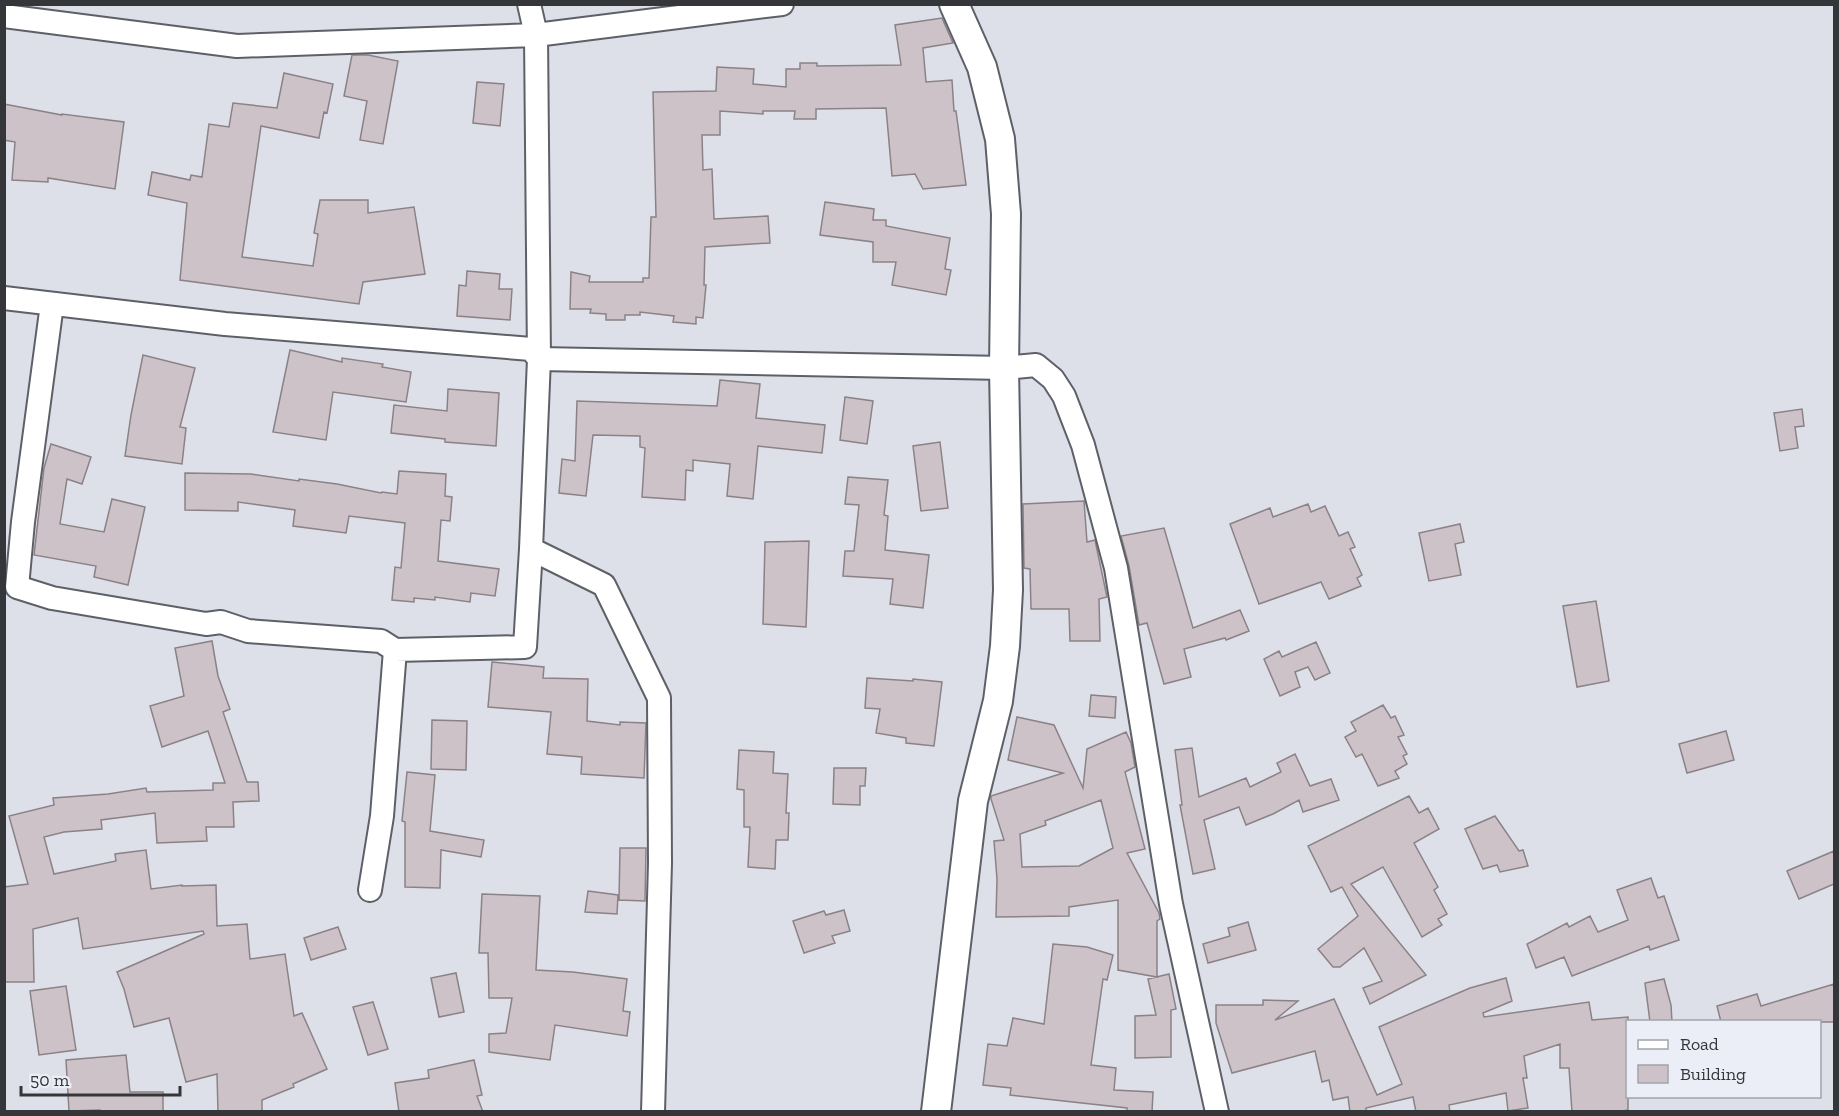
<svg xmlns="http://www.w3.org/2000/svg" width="1839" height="1116" font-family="'Zilla Slab',serif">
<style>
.building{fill:#ccc2c7;stroke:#8b8287;stroke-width:1.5;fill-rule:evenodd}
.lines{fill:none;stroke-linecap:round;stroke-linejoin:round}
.minor-casing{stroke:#5e6068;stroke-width:26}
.tertiary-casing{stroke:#5e6068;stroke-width:32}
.minor{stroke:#fff;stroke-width:22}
.tertiary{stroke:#fff;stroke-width:28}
</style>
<rect width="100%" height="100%" fill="#dee0e9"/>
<!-- building -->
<path class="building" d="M942 18 953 43 923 48 926 82 952 80 954 111H956L966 185 923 189 915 174 892 176 886 108 816 109V119H794L795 111H763V114L720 111V135H702L703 170 712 169 714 219 768 216 770 243 705 247 704 285H706L703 318 696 317V324L673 322 674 316 640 312V315H625V320H606V314L590 313 591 309H570L571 272 590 276 589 282H643V278H649L651 217H656L653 92 716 91 717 67 754 69 753 84 786 87V69H800V63H817V66L901 65 895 25Z
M352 55H368L398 61 383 144 360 140 367 101 344 96Z
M284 73 333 84 327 113 324 112 319 138 261 126 242 257 313 266 318 234 314 233 320 200H368V213L414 207 425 274 363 282 359 304 180 280 187 203 148 195 152 172 190 180 191 175 202 177 209 124 229 127 233 103 277 108Z
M477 82 504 84 500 126 473 123Z
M4 104 62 115V114L124 122 115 189 48 178V182L12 180 15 142 4 140Z
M825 202 874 209 873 220H886V226L950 238 945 269 951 270 946 295 892 285 896 262H873V242L820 235Z
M467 271 500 274 499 289H512L510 320 457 316 459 285 466 286Z
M290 350 342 362V358L383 364 382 367 411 372 406 402 333 392 326 440 273 432Z
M143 355 195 368 180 427 186 428 182 464 125 456 131 415Z
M720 380 760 384 756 418 825 425 822 453 758 446 753 499 727 496 730 464 693 460V471L686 470 685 500 642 497 645 448 640 447V436L593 435 586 496 559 493 562 459 575 461 577 401 717 406Z
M448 389 499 393 496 446 445 442V439L391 433 394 405 447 411Z
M845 397 873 401 867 444 840 440Z
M1802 409 1804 426 1795 427 1798 448 1780 451 1774 413Z
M940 442 948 508 921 511 913 446Z
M51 444 91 457 82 484 67 479 60 524 104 532 112 499 145 507 128 585 94 577 96 566 34 555 44 468Z
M399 471 446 474 445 496 452 497 450 521 441 520 438 561 499 569 495 596 471 593 470 602 435 597V600L414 598V602L392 600 395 567 401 568 405 523 349 516 346 533 293 526 295 510 238 502V511L185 510V473L251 474 299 481V479L337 484 381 493 382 492 397 494Z
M848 477 888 480 884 515 888 516 885 550 929 555 923 608 890 604 893 579 843 576 845 551H854L859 505 845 504Z
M1084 501 1087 542 1095 540 1107 597 1099 599 1100 641H1070L1069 609H1031L1030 569 1024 568 1023 504Z
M1308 504 1311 512 1325 506 1339 536 1348 532 1355 547 1350 549 1362 575 1357 578 1361 586 1329 599 1321 582 1259 604 1230 524 1270 508 1273 517Z
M1460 524 1464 542 1455 544 1461 575 1429 581 1419 533Z
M1164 528 1193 628 1240 610 1249 631 1226 640 1225 638 1184 649 1191 677 1164 684 1147 623 1139 625 1129 566 1121 536Z
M809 541 806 627 763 624 765 542Z
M1596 601 1609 681 1577 687 1563 606Z
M212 641 218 676 230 709 223 712 247 782H258L259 801 233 802 234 827H206L207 841 157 843 155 813 101 820 102 829 64 832 44 837 54 874 116 861 115 854 146 850 151 889 182 885V886L216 885 217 926 247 924 250 959 285 954 294 1016 302 1013 327 1069 293 1084 294 1087 262 1100V1112H218L217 1074 186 1082 169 1018 134 1027 124 989 117 972 204 934 203 931 83 949 78 918 33 929 34 982H4V887L28 884 9 816 54 805 53 798 108 794 146 788 147 792 213 790V783H225L208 731 162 747 150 706 184 696 175 648Z
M1316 642 1330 673 1315 680 1308 667 1295 672 1300 687 1280 696 1264 659 1279 651 1282 657Z
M492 662 544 667 543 678 588 679 587 721 620 725V722L646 723 644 778 581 774 582 757 547 754 551 712 488 707Z
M867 678 913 681V679L942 682 934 746 906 743V738L876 733 880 709 865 708Z
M1091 695 1116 697 1115 718 1089 716Z
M1383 705 1391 718 1395 716 1404 735 1398 737 1407 754 1403 756 1407 764 1395 771 1399 778 1378 786 1362 754 1356 757 1345 737 1356 731 1351 722Z
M1017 717 1054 725 1083 788 1087 749 1126 732 1131 743 1135 767 1125 772 1145 849 1127 853 1159 913 1160 919 1157 921V977L1118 970V900L1069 907V916L996 917 997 879 994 841 1004 840 991 799V796L1063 773 1008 760ZM1101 800 1113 848 1079 866 1022 867 1020 834 1046 825 1045 821Z
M432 720 467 721 466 770 431 769Z
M1726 731 1734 760 1687 773 1679 744Z
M1192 748 1199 797 1246 778 1250 787 1281 772 1277 763 1295 754 1310 786 1331 779 1339 800 1303 812 1299 800 1273 814 1246 825 1239 807 1204 820 1215 869 1193 874 1180 805H1182L1175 750Z
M739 750 774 752 773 773 788 774 786 813H789L788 840H776L775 869 748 867 750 827H744V790L737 789Z
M834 768H866L865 786H860V805L833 804Z
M407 772 435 775 430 831 484 840 481 857 441 850 440 888 405 887V822L402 821Z
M1409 796 1419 813 1428 808 1439 829 1414 843 1438 887 1434 890 1447 914 1438 919 1442 925 1422 937 1383 867 1351 884 1426 975 1370 1004 1363 988 1382 981 1364 948 1340 967H1333L1318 949 1358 916 1342 887 1331 892 1308 846Z
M1495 816 1519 851 1523 850 1528 866 1500 872 1497 865 1483 869 1465 829Z
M620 848H646L645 901 619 900Z
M1834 851V884L1799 899 1787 871Z
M1651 878 1658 898 1664 896 1679 940 1650 950 1649 946 1572 976 1564 957 1536 968 1527 944 1567 923 1569 927 1590 916 1598 932 1628 920 1617 890Z
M588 891 618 895 617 914 585 912Z
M482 894 540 896 536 970 573 972 627 979 623 1011 630 1012 627 1036 555 1025 550 1060 489 1052V1034L506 1033 512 998H489L488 953H479Z
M844 910 850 931 832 936 835 943 804 953 793 921 824 911 826 915Z
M1248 922 1256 950 1208 963 1203 944 1230 936 1228 928Z
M338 927 346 949 311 960 304 938Z
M1053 944 1087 947 1113 955 1107 980 1103 979 1091 1065 1116 1068 1114 1090 1153 1092 1152 1112H1127V1108L1010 1095 1011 1088 983 1085 988 1044 1007 1046 1013 1018 1044 1024Z
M456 973 464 1012 439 1017 431 978Z
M1169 974 1176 1009 1171 1010V1057L1135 1058V1016L1156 1015 1148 979Z
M1506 978 1512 1001 1483 1013 1484 1017 1589 1002 1592 1020 1628 1017V1110L1617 1112H1572L1569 1068H1560V1044L1524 1056 1527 1078H1523L1528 1108 1508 1111 1506 1093 1449 1105 1450 1112H1416L1413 1097 1366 1108V1112H1350L1348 1097 1333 1100 1329 1080 1322 1082 1315 1051 1232 1073 1216 1023V1005H1263V1000L1298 1001 1275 1020 1334 999 1377 1095 1402 1084 1379 1027 1470 988Z
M1664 979 1671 1005 1672 1022H1650L1645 983Z
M1834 984V1022H1721L1717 1006 1757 994 1761 1006Z
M66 986 76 1050 39 1055 30 991Z
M373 1002 388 1049 368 1055 353 1007Z
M126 1055 130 1092H163V1112H100V1110L69 1111 66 1060Z
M474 1060 482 1095 477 1096 483 1112H399L395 1083 429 1078 428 1070Z"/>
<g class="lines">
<defs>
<path id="minor" d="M529 4 536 35 539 359 531 549 604 585 659 698 660 863 653 1112
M4 16 237 46 536 35 782 4
M4 298 225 324 531 349 539 359 1004 368 1036 365 1053 379 1064 396 1083 445 1116 568 1171 904 1217 1112
M52 304 23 522 17 587 52 598 206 624 221 622 248 631 381 641 395 650 382 816 370 890
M395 650 525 647 531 549"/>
<path id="tertiary" d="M936 1112 973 801 998 701 1005 646 1008 590 1004 368 1006 214 1000 139 982 67 954 4"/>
</defs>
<!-- minor casing -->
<use href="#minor" class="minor-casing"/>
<!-- tertiary casing -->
<use href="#tertiary" class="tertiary-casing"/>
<!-- minor -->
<use href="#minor" class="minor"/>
<!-- tertiary -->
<use href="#tertiary" class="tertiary"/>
</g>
<!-- border -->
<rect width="1839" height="1116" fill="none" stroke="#353639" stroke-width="12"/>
<!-- legend -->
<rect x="1626" y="1020" width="195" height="78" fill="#ebedf7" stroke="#a2a4ab" stroke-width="1.5"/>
<rect x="1638" y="1040" width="30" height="9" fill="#ffffff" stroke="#a2a4ab" stroke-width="1.5"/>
<text x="1680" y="1050" font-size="18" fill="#353639">Road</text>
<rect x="1638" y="1065" width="30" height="18" fill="#ccc2c7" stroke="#a2a4ab" stroke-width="1.5"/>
<text x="1680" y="1080" font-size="18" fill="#353639">Building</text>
<!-- scale -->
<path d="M21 1086v9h159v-9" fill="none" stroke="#353639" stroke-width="3"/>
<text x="30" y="1086" font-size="18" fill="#353639" stroke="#ebedf7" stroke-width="4.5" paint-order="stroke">50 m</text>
</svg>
